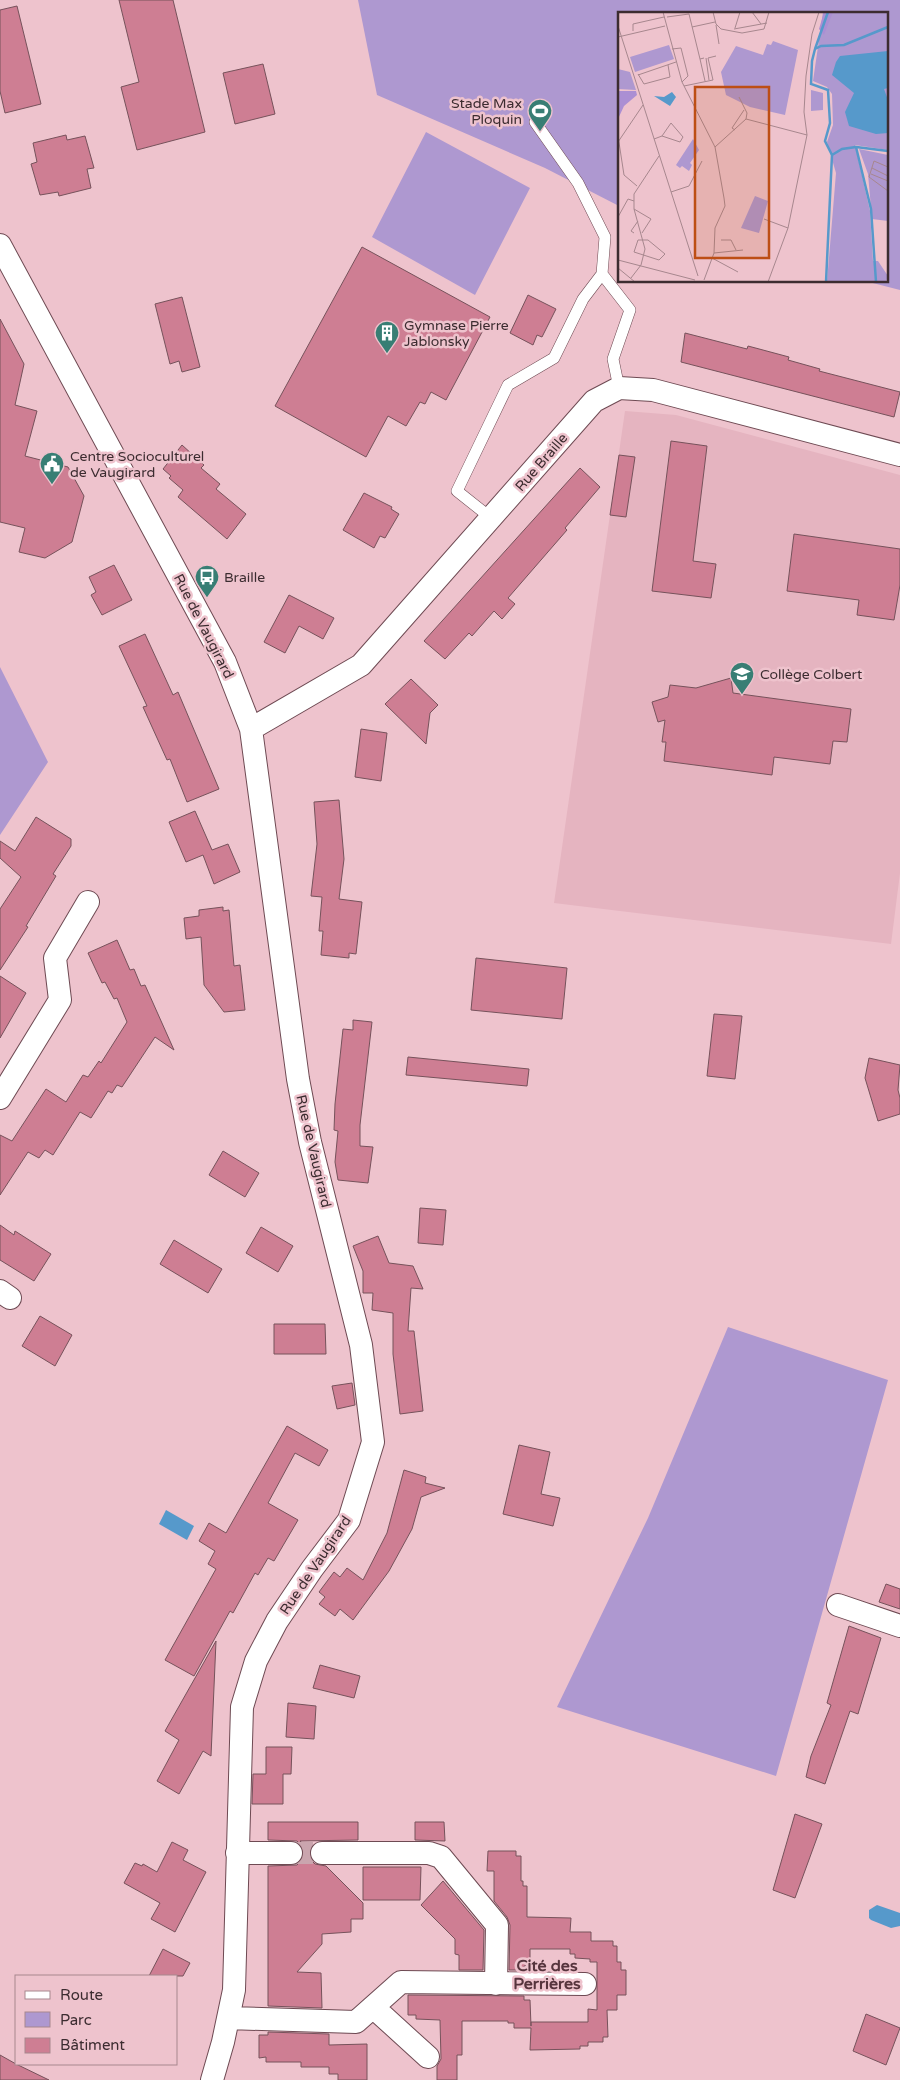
<svg xmlns="http://www.w3.org/2000/svg" width="900" height="2080" font-family="'Varela Round',sans-serif">
<style>
.built{fill:#e5b4c0}
.green{fill:#ae98d0}
.water{fill:#5699cb}
.building{fill:#ce7e93;stroke:#76525b}
.lines{fill:none;stroke-linecap:round;stroke-linejoin:round}
.street-tunnel{stroke:#caa5ae;stroke-width:22;stroke-dasharray:22 11;stroke-linecap:butt}
.lane-casing{stroke:#6e4a53;stroke-width:12}
.street-casing{stroke:#6e4a53;stroke-width:24}
.lane{stroke:#fff;stroke-width:11}
.street{stroke:#fff;stroke-width:22}
.labels{text-anchor:middle;stroke-width:5;stroke-linejoin:round;paint-order:stroke}
.poi-label{font-size:14px;fill:#3c2c30;stroke:#eec3cd;text-anchor:start}
.street-label{font-size:14px;fill:#3c2c30;stroke:#eec3cd}
.quarter-label{font-size:16px;font-weight:bold;fill:#56343d;stroke:#eec3cd}
.inset-river{fill:none;stroke:#5699cb;stroke-width:2.5}
.inset-road{fill:none;stroke:#a7878e;stroke-width:1}
.view{fill:#bd4e15;fill-opacity:0.15;stroke:#bd4e15;stroke-width:2.5}
.inset-edge{fill:none;stroke:#3c2c30;stroke-width:2.5}
</style>
<rect width="100%" height="100%" fill="#eec3cd"/>
<!-- built -->
<path class="built" d="M625 411 676 415 900 475V873L891 944 554 903Z"/>
<!-- green -->
<path class="green" d="M358 0H900V290L865 281H886V14H619V206L545 168 377 95Z
M426 132 530 188 475 295 372 237Z
M0 667 48 762 0 835Z
M728 1327 888 1380 776 1776 557 1707 648 1518Z"/>
<!-- water -->
<path class="water" d="M166 1510 194 1526 187 1540 159 1524Z
M877 1905 900 1913V1926L891 1928 871 1920 869 1918V1910Z"/>
<!-- building -->
<path class="building" d="M119 0H173L205 132 137 150 121 87 139 82Z
M17 6 41 104 5 113 0 91V10Z
M263 64 275 114 235 124 223 73Z
M66 135 67 140 85 136 94 168 87 169 91 188 59 196 58 192 40 195 31 164 37 162 33 143Z
M362 247 490 317 446 400 431 392 425 404 420 402 406 426 388 416 366 457 275 406Z
M528 295 556 309 542 337 537 335 533 345 510 333Z
M182 297 200 367 182 372 179 361 170 364 155 304Z
M0 319 24 364 15 405 37 411 25 456 68 467 84 496 72 542 45 558 19 552 25 528 0 522Z
M685 333 747 349 748 346 789 357 788 360 820 369 819 371 900 392 894 417 681 362Z
M671 441 707 446 693 561 716 564 711 598 652 591Z
M182 445 204 465 201 468 220 484 216 489 246 514 227 539 178 497 183 490 169 478 171 476 163 469Z
M619 455 635 457 626 517 610 515Z
M580 468 600 487 565 528 567 530 508 598 515 604 502 619 494 611 472 636 469 633 445 659 424 641Z
M364 493 392 507 391 509 399 514 385 538 380 536 374 548 343 530Z
M794 534 900 549V585L894 620 857 615 859 600 787 591Z
M114 565 132 600 102 615 91 595 96 592 89 577Z
M289 595 334 618 323 639 299 626 285 653 264 642Z
M145 634 173 695 178 692 219 789 187 802 170 759 167 760 143 707 147 706 119 646Z
M731 678 733 693 851 709 847 742 833 741 830 764 774 757 772 775 664 761 666 742H662L665 720 658 722 652 702 668 697 670 685 696 688Z
M411 679 438 705 430 713 426 744 385 704Z
M361 729 387 733 381 781 355 777Z
M339 800 344 859 339 899 362 902 356 954 349 953V958L321 955 323 931H319L322 897 311 896 317 844 314 802Z
M195 811 212 850 228 844 240 872 214 884 203 855 186 862 169 822Z
M36 817 71 839V846L53 874 56 876 26 926 28 927 0 970V909L21 877 0 858V841L15 851Z
M223 907V911L229 910 234 966 240 965 245 1010 224 1012 204 985 201 937 186 939 184 918 199 916V910Z
M117 940 130 970 134 969 141 986 145 985 174 1050 155 1037 122 1087 117 1085 112 1093 108 1091 91 1118 80 1112 53 1155 45 1150 39 1158 28 1152 0 1195V1135L12 1141 46 1089 66 1102 83 1075 88 1077 99 1061 101 1063 127 1022 117 998 114 999 105 982 102 983 88 953Z
M476 958 567 968 562 1019 471 1010Z
M0 976 26 993 0 1038Z
M714 1014 742 1016 735 1079 707 1076Z
M353 1020 372 1022 360 1125V1146L373 1147 368 1183 338 1180 335 1162 338 1131 334 1130 335 1104 343 1029 353 1030Z
M408 1057 529 1069 527 1086 406 1075Z
M869 1058 900 1065 898 1090 900 1098V1114L878 1121 865 1078Z
M223 1151 259 1173 245 1197 209 1175Z
M420 1208 446 1210 443 1245 418 1243Z
M0 1225 14 1235 15 1231 51 1254 34 1281 0 1260Z
M261 1227 293 1246 278 1272 246 1253Z
M378 1236 389 1263 413 1266 423 1289 411 1288 408 1331H414L423 1411 400 1414 393 1354V1313L372 1310 373 1293H363V1271L353 1246Z
M174 1240 222 1269 208 1293 160 1264Z
M40 1316 72 1335 55 1366 22 1346Z
M274 1324H325L326 1354H274Z
M352 1383 355 1405 337 1409 332 1386Z
M287 1426 328 1450 319 1466 295 1453 268 1503 298 1520 274 1561 268 1558 258 1575 255 1573 233 1613 230 1611 194 1676 165 1660 216 1569 208 1564 215 1551 199 1541 209 1523 226 1533Z
M519 1445 550 1452 541 1494 560 1498 553 1526 503 1514Z
M404 1470 426 1477 425 1483 445 1488 421 1497 412 1529 389 1571 353 1620 340 1609 335 1616 319 1604 325 1597 319 1592 334 1572 340 1577 347 1568 363 1580 387 1533Z
M886 1584 900 1589V1609L879 1602Z
M849 1626 881 1638 858 1714 850 1711 825 1784 806 1777 811 1756 831 1705 827 1703Z
M216 1641 211 1756 203 1751 179 1794 157 1781 179 1740 165 1731Z
M320 1665 360 1676 354 1698 313 1688Z
M288 1703 316 1706 314 1739 286 1737Z
M266 1747H292L291 1774H283V1804H252L253 1774H266Z
M795 1814 822 1824 795 1898 773 1890Z
M268 1822H358V1840L300 1841 310 1850V1859L315 1864 326 1866 363 1903V1919H351V1932L322 1934V1944L297 1972 321 1973 322 2008 268 2006V1866L297 1865 303 1859 304 1853 302 1846 297 1841 268 1840Z
M415 1822H444L445 1841 415 1840Z
M172 1842 188 1850 183 1860 206 1872 175 1932 151 1919 160 1903 124 1883 135 1863 142 1866 143 1864 157 1872Z
M488 1851H516V1856H521V1881H523V1886H527V1917L571 1918 570 1932H591V1941H613V1946H617V1962H621V1970H626V1995H617V2010H607L608 2037H603V2042H588V2046H580V2049L530 2050 531 2028H514V2023H508V2021H462V2055H457V2080H437V2066L441 2059 440 2020 416 2019V2015H408V1995L524 1996V2000H530L531 2026V2022H588V2009L597 2010V1962H590V1959L575 1958V1954H570V1949H530V1966H524V1970H509L510 1925 507 1917 494 1901V1871H487Z
M363 1867H421L420 1900H363Z
M443 1881 484 1930 483 1970H459V1955L455 1954V1939L421 1905Z
M163 1949 190 1963 183 1976H149Z
M866 2014 900 2028 886 2065 853 2051Z
M268 2032 329 2034V2045L367 2044V2080H338V2074H329V2067H301V2062H266V2057L259 2058V2035H268Z
M0 2055 16 2064 49 2080H0Z"/>
<g class="lines">
<!-- street-tunnel -->
<path class="street-tunnel" d="M291 1853H322"/>
<defs>
<path id="lane" d="M535 122 578 183 605 237 602 274 630 310 613 359 619 388
M491 518 457 491 508 385 554 358 583 299 602 274"/>
<path id="street" d="M0 245 225 662 251 729 298 1079 310 1142 361 1345 373 1442 349 1520 312 1569 277 1621 256 1661 242 1707 234 1990 223 2042 212 2080
M251 729 361 665 594 401 619 388 653 390 900 455
M0 1098 60 1000 55 958 88 902
M0 1291 10 1298
M838 1605 900 1626
M237 1853H291
M322 1853H429L441 1857 497 1925 496 1984
M373 2007 428 2057
M228 2018 356 2022 401 1982 585 1984"/>
</defs>
<!-- lane casing -->
<use href="#lane" class="lane-casing"/>
<!-- street casing -->
<use href="#street" class="street-casing"/>
<!-- lane -->
<use href="#lane" class="lane"/>
<!-- street -->
<use href="#street" class="street"/>
</g>
<!-- icons -->
<defs>
<symbol id="stadium-pin" viewBox="-11 -11 22 30"><path d="M0 17L-7.5 6A9.5 9.5 0 1 1 7.5 6Z" fill="#387e74" stroke="#eec3cd"/><path d="M0-5a6.5 5 0 1 0 0 10a6.5 5 0 1 0 0-10ZM-3.5-1.8h7v3.6h-7Z" fill="#fff"/></symbol>
<symbol id="building-pin" viewBox="-11 -11 22 30"><path d="M0 17L-7.5 6A9.5 9.5 0 1 1 7.5 6Z" fill="#387e74" stroke="#eec3cd"/><path d="M-4-6H4V6H1V3H-1V6H-4ZM-2.5-4.3h1.7v1.8h-1.7ZM.8-4.3h1.7v1.8H.8ZM-2.5-1h1.7V.8h-1.7ZM.8-1h1.7V.8H.8Z" fill="#fff"/></symbol>
<symbol id="civic-pin" viewBox="-11 -11 22 30"><path d="M0 17L-7.5 6A9.5 9.5 0 1 1 7.5 6Z" fill="#387e74" stroke="#eec3cd"/><path d="M-.6-6.5H3V-4.5H.6V-3L4-1V1h2V6H-6V1h2V-1L-.6-3ZM-1.2 2.5V6h2.4V2.5Z" fill="#fff"/></symbol>
<symbol id="bus-pin" viewBox="-11 -11 22 30"><path d="M0 17L-7.5 6A9.5 9.5 0 1 1 7.5 6Z" fill="#387e74" stroke="#eec3cd"/><path d="M-5-6H5V4H4V6H2V4H-2V6H-4V4H-5ZM-3.5-4V0h7V-4ZM-3.5 1.2v1.5H-2V1.2ZM2 1.2v1.5H3.5V1.2Z" fill="#fff"/></symbol>
<symbol id="school-pin" viewBox="-11 -11 22 30"><path d="M0 17L-7.5 6A9.5 9.5 0 1 1 7.5 6Z" fill="#387e74" stroke="#eec3cd"/><path d="M0-5L7-2L0 1L-7-2ZM-4 1L0 2.5L4 1V4Q0 6-4 4Z" fill="#fff"/></symbol>
</defs>
<g fill-rule="evenodd">
<use href="#stadium-pin" x="526" y="97" width="28" height="38"/>
<use href="#building-pin" x="373" y="319" width="28" height="38"/>
<use href="#civic-pin" x="38" y="450" width="28" height="38"/>
<use href="#bus-pin" x="193" y="563" width="28" height="38"/>
<use href="#school-pin" x="728" y="660" width="28" height="38"/>
</g>
<g class="labels">
<!-- poi labels -->
<g class="poi-label">
<text x="522" y="108" text-anchor="end">Stade Max<tspan x="522" dy="16">Ploquin</tspan></text>
<text x="404" y="330">Gymnase Pierre<tspan x="404" dy="16">Jablonsky</tspan></text>
<text x="70" y="461">Centre Socioculturel<tspan x="70" dy="16">de Vaugirard</tspan></text>
<text x="224" y="582">Braille</text>
<text x="760" y="679">Collège Colbert</text>
</g>
<!-- street labels -->
<g class="street-label">
<text transform="translate(541 462) rotate(-49)" y="5">Rue Braille</text>
<text transform="translate(204 626) rotate(63)" y="5">Rue de Vaugirard</text>
<text transform="translate(314 1151) rotate(77)" y="5">Rue de Vaugirard</text>
<text transform="translate(315 1565) rotate(-56)" y="5">Rue de Vaugirard</text>
</g>
<!-- quarter labels -->
<g class="quarter-label">
<text x="547" y="1971">Cité des<tspan x="547" dy="18">Perrières</tspan></text>
</g>
</g>
<!-- overview -->
<g transform="translate(618 12)">
<rect width="270" height="270" fill="#eec3cd"/>
<path d="M205 0H270V138L237 133 252 199 255 249H260L270 264 268 270H209L218 161 209 130 215 113 214 82 209 75 195 69ZM155 29 180 38 167 103 132 95 108 83 103 60 118 34 145 43 149 32 153 33ZM51 33 56 47 17 60 12 45ZM0 57 12 60 18 78 0 77ZM193 78 205 81V98L193 99ZM75 127 81 138 72 151 74 153 71 159 64 154 62 156 58 153ZM241 137 270 143V209L254 207 250 162ZM137 184 150 189 141 221 123 216Z" fill="#ae98d0"/>
<path d="M206 0H215L206 23 201 17ZM0 79H18L19 83 6 94 0 107Z" fill="#ab8fd3"/>
<path d="M270 39V76L266 77 270 88V121L258 122 231 114 227 100 236 81 214 63 218 50 222 44ZM54 80 58 85 52 94 36 84 46 85Z" fill="#5699cb"/>
<path class="inset-river" d="M197 37 210 0M214 143 224 137 238 135M208 270 214 143 207 129 212 111 210 78 193 72 194 49 197 37 203 34 226 33 270 15M258 270 253 197 238 135 270 139"/>
<path class="inset-road" d="M45 0 64 70 97 135 106 186 107 194 97 216 96 241 86 268M95 0 98 12 103 17 124 21 146 17 151 0M134 0 143 12M49 5 71 2 82 47M98 13 101 32M0 14 80 264M74 15 97 10M117 16 122 0M116 17 149 11M15 19V12L46 5M0 25 47 14M54 37 63 36 70 64 64 70M86 46 82 47 87 69M88 46 91 68M20 62 26 72 52 65 50 53M20 63 58 50M66 74 95 68 90 46 98 44M121 85 129 101 128 107M117 118 114 116 126 98M0 124 6 163 19 174M36 127 44 124 62 130 65 125 53 111 44 124M0 130 25 93M97 135 128 107 189 123M270 155 256 149 251 165 270 179M254 156 270 164M253 162 270 169M53 180 71 174 84 149M16 197 33 207 24 221M0 205 10 187 16 189M146 207 170 216M16 221 13 219 20 209M20 228H30L47 242 41 248 16 240ZM103 228H113L118 238M96 241 125 238M94 246 120 260M0 248 77 268M0 256 17 270M13 266 23 253 27 237 16 197V182L41 144M150 270 170 216 189 123 186 100 188 64 194 22 201 0"/>
<path class="view" d="M77 75H151V246H77Z"/>
<rect width="270" height="270" class="inset-edge"/>
</g>
<!-- legend -->
<rect x="15" y="1975" width="162" height="90" fill="#eec3cd" stroke="#a7878e"/>
<rect x="25" y="1991" width="25" height="8" fill="#ffffff" stroke="#a7878e"/>
<text x="60" y="2000" font-size="15" fill="#3c2c30">Route</text>
<rect x="25" y="2012" width="25" height="15" fill="#ae98d0" stroke="#a7878e"/>
<text x="60" y="2025" font-size="15" fill="#3c2c30">Parc</text>
<rect x="25" y="2038" width="25" height="15" fill="#ce7e93" stroke="#a7878e"/>
<text x="60" y="2050" font-size="15" fill="#3c2c30">Bâtiment</text>
</svg>
